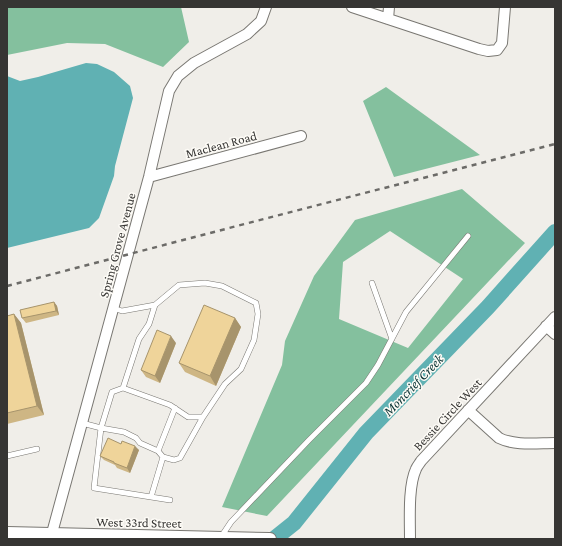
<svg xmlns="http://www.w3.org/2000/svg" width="562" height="546" font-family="'Crimson Pro',serif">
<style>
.forest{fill:#84c09e;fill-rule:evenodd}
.water{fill:#60b1b3}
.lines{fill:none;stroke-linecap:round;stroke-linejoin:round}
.river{stroke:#60b1b3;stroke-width:16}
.service-casing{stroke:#797772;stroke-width:6}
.minor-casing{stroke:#797772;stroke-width:12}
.tertiary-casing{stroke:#797772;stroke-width:14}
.service{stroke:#fff;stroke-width:5}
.minor{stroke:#fff;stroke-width:10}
.tertiary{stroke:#fff;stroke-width:12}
.rail{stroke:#6c6b68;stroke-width:2.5;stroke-dasharray:5 5;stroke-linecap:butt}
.wall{fill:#ceb684}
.shaded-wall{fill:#a7946c}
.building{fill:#efd49a;stroke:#a7946c}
.labels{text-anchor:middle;stroke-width:3;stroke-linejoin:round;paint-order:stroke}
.street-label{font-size:13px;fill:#363533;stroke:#fdfbf6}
.water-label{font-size:14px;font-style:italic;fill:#083233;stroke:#fdfbf6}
</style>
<rect width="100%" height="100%" fill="#f0eee9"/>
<!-- forest -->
<path class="forest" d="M7 7H181L189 42 163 67 105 44 67 43 7 55Z
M386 87 480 155 394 177 363 101Z
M462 189 525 243 267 516 222 507 282 365 285 341 314 276 355 220ZM390 231 463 279 408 348 339 319 343 262Z"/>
<!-- water -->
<path class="water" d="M86 63 97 64 114 72 130 86 133 98 115 166 114 176 99 218 89 228 7 248V76L20 81 38 77Z"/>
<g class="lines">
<!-- river -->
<path class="river" d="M274 539 294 523 366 433 488 307 555 232"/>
<defs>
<path id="service" d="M372 283 392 339
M113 308 122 311 155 305 179 285 205 283 222 286 256 303 258 314 254 340 241 369 225 384 203 417H188L170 405 123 388 139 339 149 324 155 305
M82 423 101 428 112 392 123 388
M158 451 175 408
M7 456 37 449
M163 457 158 451 140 443 136 438 124 432 101 428 94 488 170 500
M151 497 163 457 174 460 180 458 203 417
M221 537 231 522 309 440 366 383 378 365 406 312 468 236"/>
<path id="minor" d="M352 7 479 49 488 51 497 50 502 43 505 7
M388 19 389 7
M149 177 301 136
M546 326 555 334
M468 410 499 438C515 446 537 443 555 443
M52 533 149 177 169 91 178 76 194 63 247 34 261 21 266 7
M410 539C410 519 408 486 416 469 417 466 420 463 421 461L555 317"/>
<path id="tertiary" d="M7 533 270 539"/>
</defs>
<!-- service casing -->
<use href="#service" class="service-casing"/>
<!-- minor casing -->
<use href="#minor" class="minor-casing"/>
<!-- tertiary casing -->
<use href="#tertiary" class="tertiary-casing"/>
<!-- service -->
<use href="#service" class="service"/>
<!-- minor -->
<use href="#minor" class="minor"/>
<!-- tertiary -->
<use href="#tertiary" class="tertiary"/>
<!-- rail -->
<path class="rail" d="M7 286 256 221 555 144"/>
</g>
<!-- wall -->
<path class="wall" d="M54 302 57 306 59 315 26 323 22 318Z
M14 314 21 323 44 415 7 424V316Z
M235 318 241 327 216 386 185 372 179 363Z
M176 343 160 383 146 377 141 370Z
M121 444 139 450 130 473 117 468 115 465 104 460 100 456Z"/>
<!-- shaded-wall -->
<path class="shaded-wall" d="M54 302 57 306 59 315 56 311Z
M14 314 21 323 44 415 37 406Z
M235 318 241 327 216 386 210 376Z
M171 336 176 343 160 383 155 376Z
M135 446 139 450 130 473 127 468Z"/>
<!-- building -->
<path class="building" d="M54 302 56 311 22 318 20 310Z
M204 305 235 318 210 376 179 363Z
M14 314 37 406 7 413V316Z
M157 330 171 336 155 376 141 370Z
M108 438 121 444 122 441 135 446 127 468 114 463V462L100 456Z"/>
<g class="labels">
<!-- street labels -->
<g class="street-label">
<text transform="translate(221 144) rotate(-15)" y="5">Maclean Road</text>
<text transform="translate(117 245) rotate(-75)" y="5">Spring Grove Avenue</text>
<text transform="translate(447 414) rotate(-47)" y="5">Bessie Circle West</text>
<text transform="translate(139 522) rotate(1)" y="5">West 33rd Street</text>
</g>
<!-- water labels -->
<g class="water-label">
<text transform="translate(413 385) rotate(-46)" y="5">Moncrief Creek</text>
</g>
</g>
<!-- border -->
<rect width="562" height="546" fill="none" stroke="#363533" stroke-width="16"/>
</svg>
